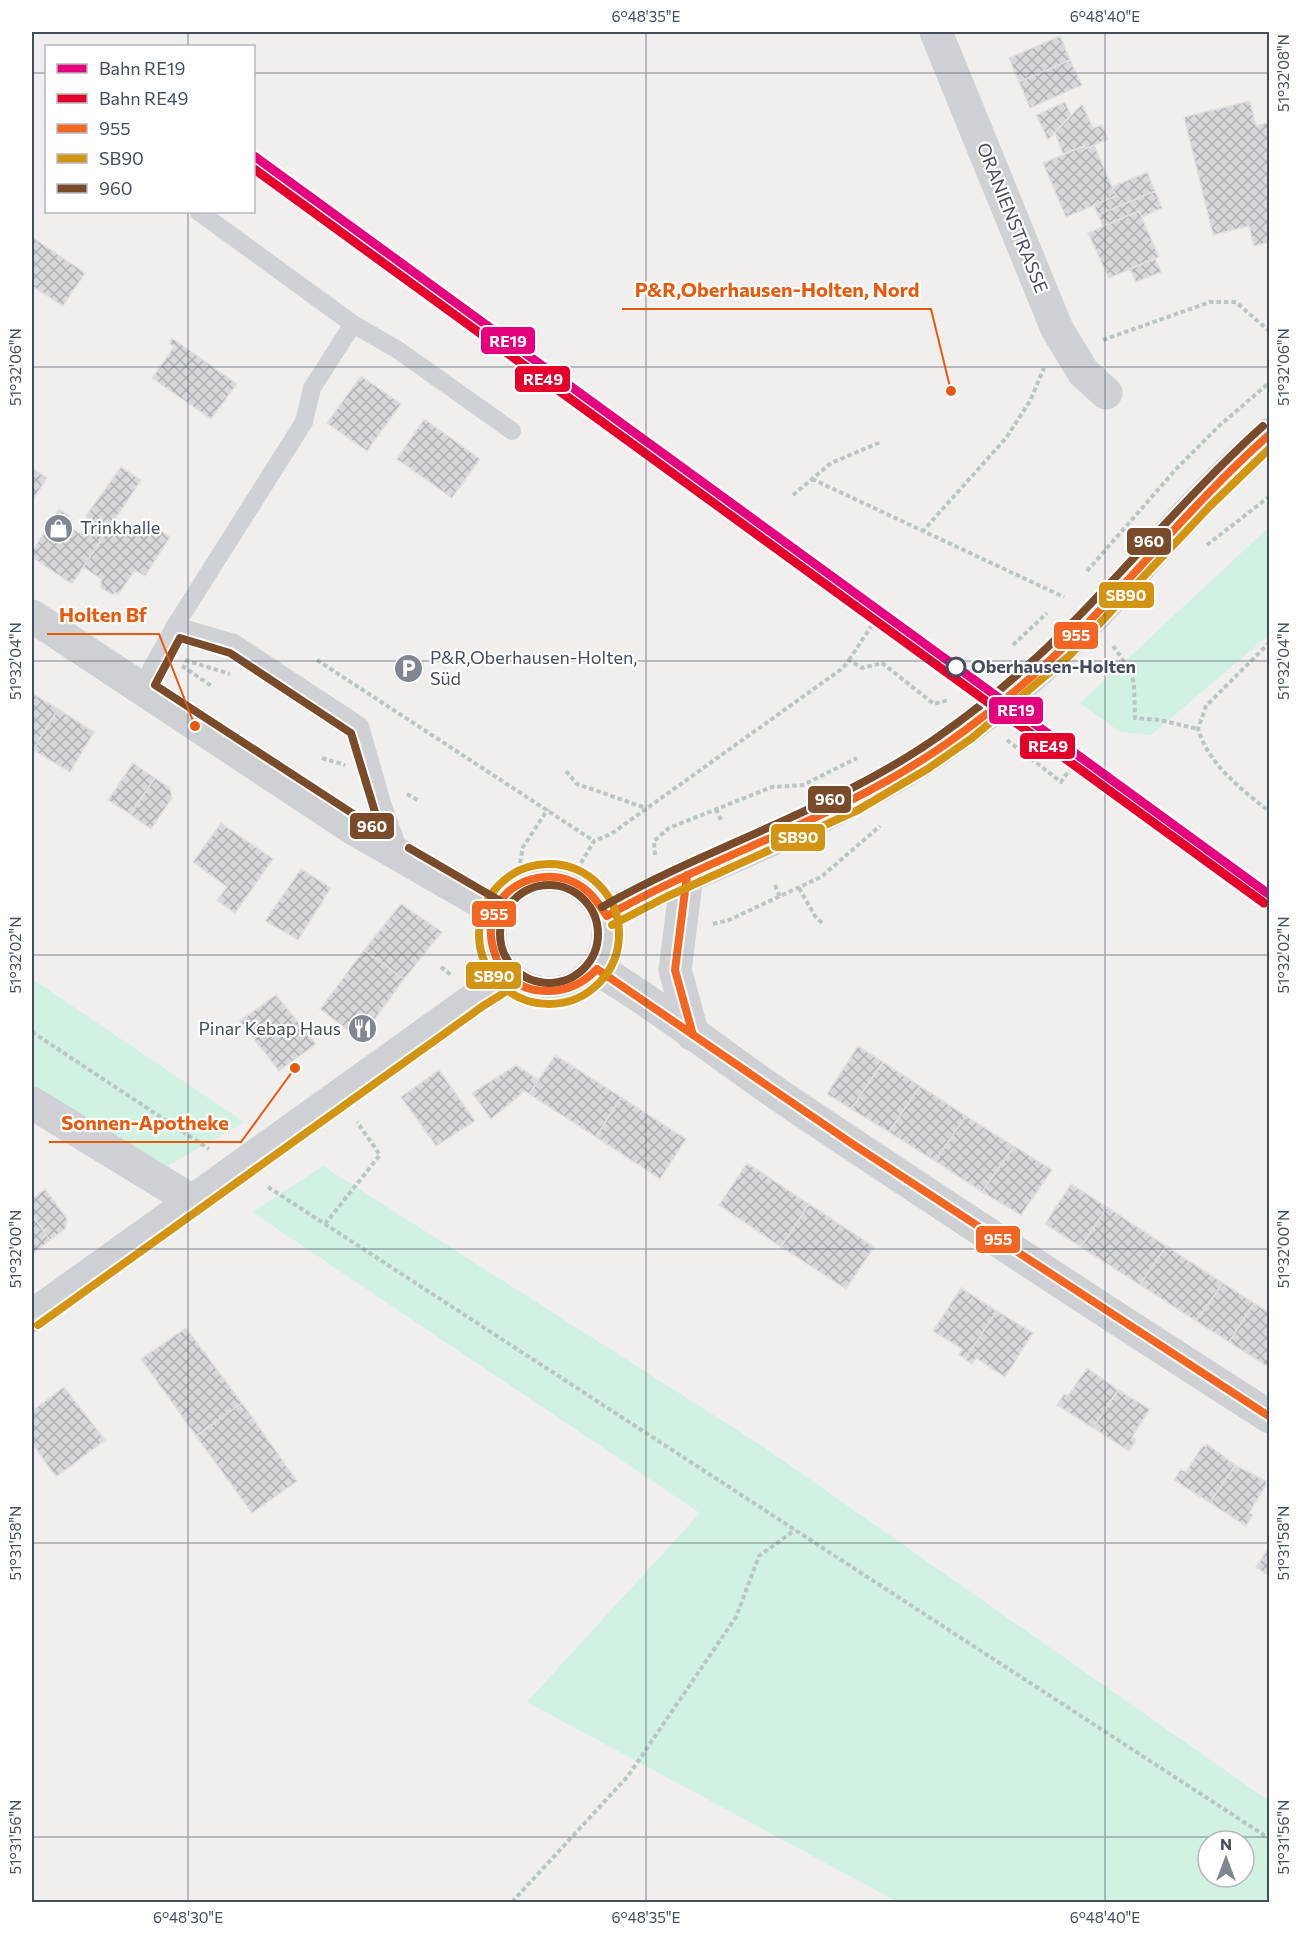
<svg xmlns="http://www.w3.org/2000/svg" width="1301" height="1934" font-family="Commissioner,sans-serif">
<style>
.green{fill:#d1f1e2;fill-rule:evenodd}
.building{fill:url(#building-cross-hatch);stroke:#e1e0e1;stroke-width:1.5}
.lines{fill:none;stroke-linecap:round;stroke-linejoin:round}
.path{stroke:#b9c6c4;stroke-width:4;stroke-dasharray:4.5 3;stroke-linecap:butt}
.service{stroke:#cfd1d4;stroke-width:18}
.minor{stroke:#cfd1d4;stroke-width:33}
.secondary{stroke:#ced0d4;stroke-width:33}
.bus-1-casing{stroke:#fff;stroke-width:12}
.bus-2-casing{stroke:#fff;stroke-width:12}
.bus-3-casing{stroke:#fff;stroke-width:12}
.bus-1{stroke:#f26522;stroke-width:8}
.bus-2{stroke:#d39413;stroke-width:8}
.bus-3{stroke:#7a4b2a;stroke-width:8}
.rail-1-casing{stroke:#fff;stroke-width:14}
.rail-2-casing{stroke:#fff;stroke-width:14}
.rail-1{stroke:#e5007d;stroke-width:9}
.rail-2{stroke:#e4002b;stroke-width:9}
.ticks{fill:none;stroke:#454d5d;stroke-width:1.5;stroke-opacity:0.45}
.stop-dot{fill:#fff;stroke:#454d5d;stroke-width:3}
.labels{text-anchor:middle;stroke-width:4.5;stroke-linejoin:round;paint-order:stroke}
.street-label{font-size:18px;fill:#454d5d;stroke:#fff}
.poi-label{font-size:18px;fill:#454d5d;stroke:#fff;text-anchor:start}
.stop-label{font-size:18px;font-weight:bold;fill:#454d5d;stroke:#fff;text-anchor:start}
.leader{fill:none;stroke:#e8590c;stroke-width:2}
.callout-dot{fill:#e8590c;stroke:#fff;stroke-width:2}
.callout-label{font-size:20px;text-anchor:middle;font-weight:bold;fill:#e8590c;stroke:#fff;stroke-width:4.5;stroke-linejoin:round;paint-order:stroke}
.line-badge{stroke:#fff;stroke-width:2}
.badge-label{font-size:16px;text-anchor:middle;font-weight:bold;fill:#fff}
.neatline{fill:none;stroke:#454d5d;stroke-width:2}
.ticks-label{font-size:15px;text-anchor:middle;fill:#454d5d}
</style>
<defs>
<pattern id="building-cross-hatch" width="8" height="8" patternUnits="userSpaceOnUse" patternTransform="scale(1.5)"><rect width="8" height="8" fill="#d8d8da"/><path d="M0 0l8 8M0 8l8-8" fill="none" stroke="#b1b1b4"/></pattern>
</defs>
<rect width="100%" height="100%" fill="#f0efee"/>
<!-- green -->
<path class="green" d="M1269 527V635L1151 735 1120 732 1080 703Z
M32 979 244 1122 155 1173 32 1094Z
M323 1166 765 1448 1269 1801V1902H898L527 1702 700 1513 252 1212ZM1208 1841H1244V1877H1208Z"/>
<!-- building -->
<path class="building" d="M1060 36 1070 60 1019 82 1009 58Z
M1070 60 1082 85 1030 108 1019 82Z
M1250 101 1256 126 1270 122V242L1254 246 1249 226 1213 235 1184 117Z
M1065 102 1071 115 1048 140 1036 115Z
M1082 104 1093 128 1102 125 1108 139 1085 149 1084 146 1063 154 1055 133Z
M1094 145 1116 196 1066 217 1043 163 1084 146 1085 149Z
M1147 172 1155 191 1098 215 1094 205 1116 196 1112 187Z
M1155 191 1162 208 1142 217 1139 211 1103 226 1098 215Z
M1139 211 1159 257 1109 278 1088 233Z
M32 237 85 273 63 306 32 286Z
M1155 258 1161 272 1136 282 1130 269Z
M172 338 237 384 211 419 152 378 174 347 169 343Z
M361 376 401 404 367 451 327 423Z
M424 419 480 459 452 498 397 459Z
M121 467 141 480 72 584 32 557V552L59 509 69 516 64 523 79 533 91 531 86 516Z
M32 468 47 478 32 501Z
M126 524 143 535 151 524 170 537 145 576 135 570 118 595 115 592 113 595 101 588V579L83 567 111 525 121 531Z
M32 693 58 709 33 750 32 749Z
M58 709 94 732 70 772 33 750Z
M133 763 155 778 130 814 108 800Z
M155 778 170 788 172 798 151 829 130 814Z
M221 823 273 859 235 913 217 900 227 887 193 862Z
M301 869 331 888 298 940 265 921Z
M401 904 442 932 404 979 364 950Z
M364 950 404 979 360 1039 320 1009Z
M276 995 316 1044 279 1071 240 1021Z
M858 1046 883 1062 851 1109 827 1094Z
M555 1055 621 1097 596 1137 529 1094Z
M883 1062 920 1086 889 1132 851 1109Z
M516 1065 539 1080 529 1094 525 1091 491 1119 472 1093Z
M439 1070 475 1121 436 1146 401 1097Z
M920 1086 966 1116 935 1161 889 1132Z
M621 1097 686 1139 660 1179 596 1137Z
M966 1116 1014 1146 982 1192 935 1161Z
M1014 1146 1052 1170 1021 1215 982 1192Z
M747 1163 809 1204 781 1247 719 1205Z
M1071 1184 1107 1207 1081 1247 1045 1224Z
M45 1189 67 1219 65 1229 50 1240 32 1215V1199Z
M809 1204 874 1247 846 1289 781 1247Z
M1107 1207 1166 1246 1140 1285 1081 1247Z
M32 1215 50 1240 32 1254Z
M1166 1246 1223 1283 1196 1321 1140 1285Z
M1223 1283 1254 1303 1229 1342 1196 1321Z
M961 1288 997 1311 965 1359 959 1355 962 1349 933 1331Z
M1254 1303 1270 1313 1268 1367 1229 1342Z
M997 1311 1033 1333 1005 1377 976 1358 972 1364 965 1359Z
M186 1328 242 1403 196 1436 141 1359Z
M1087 1368 1118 1390 1093 1428 1057 1405 1064 1394 1068 1396Z
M64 1387 105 1440 56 1477 32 1443V1411Z
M1118 1390 1150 1409 1132 1437 1136 1440 1129 1451 1093 1428Z
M242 1403 297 1481 252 1513 196 1436Z
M1207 1444 1235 1465 1210 1503 1174 1480 1181 1469 1186 1472 1203 1445 1206 1447Z
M1235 1465 1266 1481V1485L1249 1513 1253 1515 1246 1526 1210 1503Z
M1270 1546V1576H1269L1256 1567Z"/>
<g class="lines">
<!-- path -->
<path class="path" d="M1103 340 1210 302H1236L1270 332
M812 479 1064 597
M793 495 831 463 881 442
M922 532 1006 438 1030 401 1044 368
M1207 545 1270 496
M1087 571 1177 468 1219 426 1270 382
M1270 642 1206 706 1198 729C1209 765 1241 789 1270 812
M1013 645 1047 613
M1113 646 1128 667 1134 683 1135 718 1160 720 1198 729
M185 660 230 674
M317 660 594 841
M849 660 876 619
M182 666 213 687
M1007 740 1061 782 1075 762
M322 758 345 765
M566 771 577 784 646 808
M407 794 419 801
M716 809 722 822
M655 855 654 841 669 828 772 787 803 785 857 758
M520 863 523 847 548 809
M581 863 594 841 611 834 843 668 849 660 862 668 882 663 934 704 948 700
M775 885 780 897
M799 888 815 916 824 925
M713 924 729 920 821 877 880 826
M441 967 451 975
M32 1032 209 1149
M268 1187 1270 1839
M325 1224 380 1155 357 1122
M512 1902 628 1776 736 1617 759 1556 795 1530"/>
<!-- service -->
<path class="service" d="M353 324 398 350 512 431
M175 626 304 422 312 388 353 324 199 212
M141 688 175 626 234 643 360 726 382 803 400 853"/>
<!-- minor -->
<path class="minor" d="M936 32 1057 329 1083 372 1106 393
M32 1103 191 1200"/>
<!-- secondary -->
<path class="secondary" d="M32 616 354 829 495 910
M490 934a59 59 0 1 1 118 0a59 59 0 1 1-118 0Z
M687 875 675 970 693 1035
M607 916C654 888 705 870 755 847 820 818 887 786 946 744 1000 706 1052 661 1097 613 1154 553 1206 488 1270 434
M597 969C666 1010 729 1062 795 1106 952 1211 1110 1315 1270 1417
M32 1316 477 997 509 977"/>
<defs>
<path id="bus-1" d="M1270 434C1201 495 1144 565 1081 630 1040 672 994 710 946 744 839 819 718 853 607 916 601 908 595 897 587 891 557 863 500 878 492 920 489 935 492 946 497 960 503 975 518 987 535 990 560 994 580 987 597 969L854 1145 1270 1417
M687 875 675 970 693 1035"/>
<path id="bus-2" d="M479 934a70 70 0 1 1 140 0a70 70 0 1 1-140 0Z
M612 925 666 897 858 810 929 768 972 738 1069 656 1210 506 1270 448
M38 1325 483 1006 515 986"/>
<path id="bus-3" d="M180 638 230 653 351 733 381 832 155 685Z
M409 848 500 901
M500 934a49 49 0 1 1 98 0a49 49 0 1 1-98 0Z
M602 907C713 844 837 809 942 734 989 701 1033 663 1073 622 1137 557 1195 487 1263 426"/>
</defs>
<!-- bus-1 casing -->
<use href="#bus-1" class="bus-1-casing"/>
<!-- bus-2 casing -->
<use href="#bus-2" class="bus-2-casing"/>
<!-- bus-3 casing -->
<use href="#bus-3" class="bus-3-casing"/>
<!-- bus-1 -->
<use href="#bus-1" class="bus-1"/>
<!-- bus-2 -->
<use href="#bus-2" class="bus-2"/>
<!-- bus-3 -->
<use href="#bus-3" class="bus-3"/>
<defs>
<path id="rail-1" d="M254 156 1270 895"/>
<path id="rail-2" d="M254 169 1264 903"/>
</defs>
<!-- rail-1 casing -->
<use href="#rail-1" class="rail-1-casing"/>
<!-- rail-2 casing -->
<use href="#rail-2" class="rail-2-casing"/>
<!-- rail-1 -->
<use href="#rail-1" class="rail-1"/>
<!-- rail-2 -->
<use href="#rail-2" class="rail-2"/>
</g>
<!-- ticks -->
<path class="ticks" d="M188 32V46M646 32V1902M1105 32V1902M32 73H46M254 73H1270M188 212V1902M32 367H1270M32 661H1270M32 955H1270M32 1249H1270M32 1543H1270M32 1837H1270"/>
<!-- icons -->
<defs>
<symbol id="shop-disc" viewBox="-11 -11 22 22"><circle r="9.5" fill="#818690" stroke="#fff"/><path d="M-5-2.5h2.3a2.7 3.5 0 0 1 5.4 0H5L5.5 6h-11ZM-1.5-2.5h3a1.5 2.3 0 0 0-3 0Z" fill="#fff"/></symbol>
<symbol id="parking-disc" viewBox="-11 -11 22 22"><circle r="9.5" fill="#818690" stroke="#fff"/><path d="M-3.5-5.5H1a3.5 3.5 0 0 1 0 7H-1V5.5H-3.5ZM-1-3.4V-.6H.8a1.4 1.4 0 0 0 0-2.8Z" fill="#fff"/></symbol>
<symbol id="restaurant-disc" viewBox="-11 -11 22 22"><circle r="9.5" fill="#818690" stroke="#fff"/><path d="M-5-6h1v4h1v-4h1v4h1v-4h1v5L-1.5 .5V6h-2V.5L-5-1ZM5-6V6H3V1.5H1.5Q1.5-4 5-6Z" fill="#fff"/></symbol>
</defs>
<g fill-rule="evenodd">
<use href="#shop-disc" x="42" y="512" width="33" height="33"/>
<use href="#parking-disc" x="392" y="652" width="33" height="33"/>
<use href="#restaurant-disc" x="346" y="1012" width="33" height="33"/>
</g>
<!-- markers -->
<circle class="stop-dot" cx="956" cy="667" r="9"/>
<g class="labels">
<!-- street labels -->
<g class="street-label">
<text transform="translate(1012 218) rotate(68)" y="6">ORANIENSTRASSE</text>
</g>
<!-- poi labels -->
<g class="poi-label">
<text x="80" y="534">Trinkhalle</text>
<text x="430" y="664">P&amp;R,Oberhausen-Holten,<tspan x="430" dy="21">Süd</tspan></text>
<text x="341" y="1035" text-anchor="end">Pinar Kebap Haus</text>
</g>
<!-- stop labels -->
<g class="stop-label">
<text x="971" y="673">Oberhausen-Holten</text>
</g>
</g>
<!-- callouts -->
<path class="leader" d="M951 391L931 309H622M195 726L159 634H47M295 1068L241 1142H49"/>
<g class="callout-dot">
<circle cx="951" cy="391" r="6"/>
<circle cx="195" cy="726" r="6"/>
<circle cx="295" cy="1068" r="6"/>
</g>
<g class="callout-label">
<text x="777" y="297">P&amp;R,Oberhausen-Holten, Nord</text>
<text x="103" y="622">Holten Bf</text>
<text x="145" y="1130">Sonnen-Apotheke</text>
</g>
<g class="line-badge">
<rect x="480" y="326" width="56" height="29" rx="6" fill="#e5007d"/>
<rect x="514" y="365" width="57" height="28" rx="6" fill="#e4002b"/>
<rect x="1126" y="527" width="46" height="29" rx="6" fill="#7a4b2a"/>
<rect x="1098" y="581" width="57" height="28" rx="6" fill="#d39413"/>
<rect x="1053" y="621" width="46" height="29" rx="6" fill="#f26522"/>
<rect x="988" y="696" width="56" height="29" rx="6" fill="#e5007d"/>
<rect x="1019" y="732" width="57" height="28" rx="6" fill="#e4002b"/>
<rect x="807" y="785" width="45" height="29" rx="6" fill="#7a4b2a"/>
<rect x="349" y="812" width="46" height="28" rx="6" fill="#7a4b2a"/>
<rect x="770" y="823" width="56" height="29" rx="6" fill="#d39413"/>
<rect x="471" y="900" width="46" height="28" rx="6" fill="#f26522"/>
<rect x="465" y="961" width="57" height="29" rx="6" fill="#d39413"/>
<rect x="975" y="1225" width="46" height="29" rx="6" fill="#f26522"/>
</g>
<g class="badge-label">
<text x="508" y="347">RE19</text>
<text x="543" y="385">RE49</text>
<text x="1149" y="547">960</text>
<text x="1126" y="601">SB90</text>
<text x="1076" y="641">955</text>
<text x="1016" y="716">RE19</text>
<text x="1048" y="752">RE49</text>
<text x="830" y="805">960</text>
<text x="372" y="832">960</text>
<text x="798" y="843">SB90</text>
<text x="494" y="920">955</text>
<text x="494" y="982">SB90</text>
<text x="998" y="1245">955</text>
</g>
<!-- border -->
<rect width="1301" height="1934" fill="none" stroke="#ffffff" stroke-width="66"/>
<!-- legend -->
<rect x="45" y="45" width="210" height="168" fill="#ffffff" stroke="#b5b8be" stroke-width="1.5"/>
<rect x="57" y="64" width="30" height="9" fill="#e5007d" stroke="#b5b8be" stroke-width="1.5"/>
<text x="99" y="75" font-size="18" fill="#454d5d">Bahn RE19</text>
<rect x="57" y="94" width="30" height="9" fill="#e4002b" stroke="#b5b8be" stroke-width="1.5"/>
<text x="99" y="105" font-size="18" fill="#454d5d">Bahn RE49</text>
<rect x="57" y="124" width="30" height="9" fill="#f26522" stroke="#b5b8be" stroke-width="1.5"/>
<text x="99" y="135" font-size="18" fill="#454d5d">955</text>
<rect x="57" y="154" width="30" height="9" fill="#d39413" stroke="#b5b8be" stroke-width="1.5"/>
<text x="99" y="165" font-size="18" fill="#454d5d">SB90</text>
<rect x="57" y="184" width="30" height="9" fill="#7a4b2a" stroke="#b5b8be" stroke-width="1.5"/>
<text x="99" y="195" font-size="18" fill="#454d5d">960</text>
<!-- north arrow -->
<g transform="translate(1226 1859)"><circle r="28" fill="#ffffff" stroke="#b5b8be" stroke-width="1.5"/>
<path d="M0-4.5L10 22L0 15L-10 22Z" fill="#818690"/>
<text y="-9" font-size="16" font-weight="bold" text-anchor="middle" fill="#454d5d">N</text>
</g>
<rect x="33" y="33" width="1235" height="1868" class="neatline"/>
<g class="ticks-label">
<text x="646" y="22">6°48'35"E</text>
<text x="1105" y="22">6°48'40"E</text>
<text transform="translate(1284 73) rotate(-90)" y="5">51°32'08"N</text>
<text transform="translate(16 367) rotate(-90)" y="5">51°32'06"N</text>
<text transform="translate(1284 367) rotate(-90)" y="5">51°32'06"N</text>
<text transform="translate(16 661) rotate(-90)" y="5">51°32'04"N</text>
<text transform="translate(1284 661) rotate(-90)" y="5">51°32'04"N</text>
<text transform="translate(16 955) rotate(-90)" y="5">51°32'02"N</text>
<text transform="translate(1284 955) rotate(-90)" y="5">51°32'02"N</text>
<text transform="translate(16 1249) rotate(-90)" y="5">51°32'00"N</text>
<text transform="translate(1284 1249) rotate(-90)" y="5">51°32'00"N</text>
<text transform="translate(16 1543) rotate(-90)" y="5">51°31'58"N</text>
<text transform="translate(1284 1543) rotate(-90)" y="5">51°31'58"N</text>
<text transform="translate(16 1837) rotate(-90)" y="5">51°31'56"N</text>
<text transform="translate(1284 1837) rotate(-90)" y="5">51°31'56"N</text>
<text x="188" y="1923">6°48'30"E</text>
<text x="646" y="1923">6°48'35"E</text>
<text x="1105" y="1923">6°48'40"E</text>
</g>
</svg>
